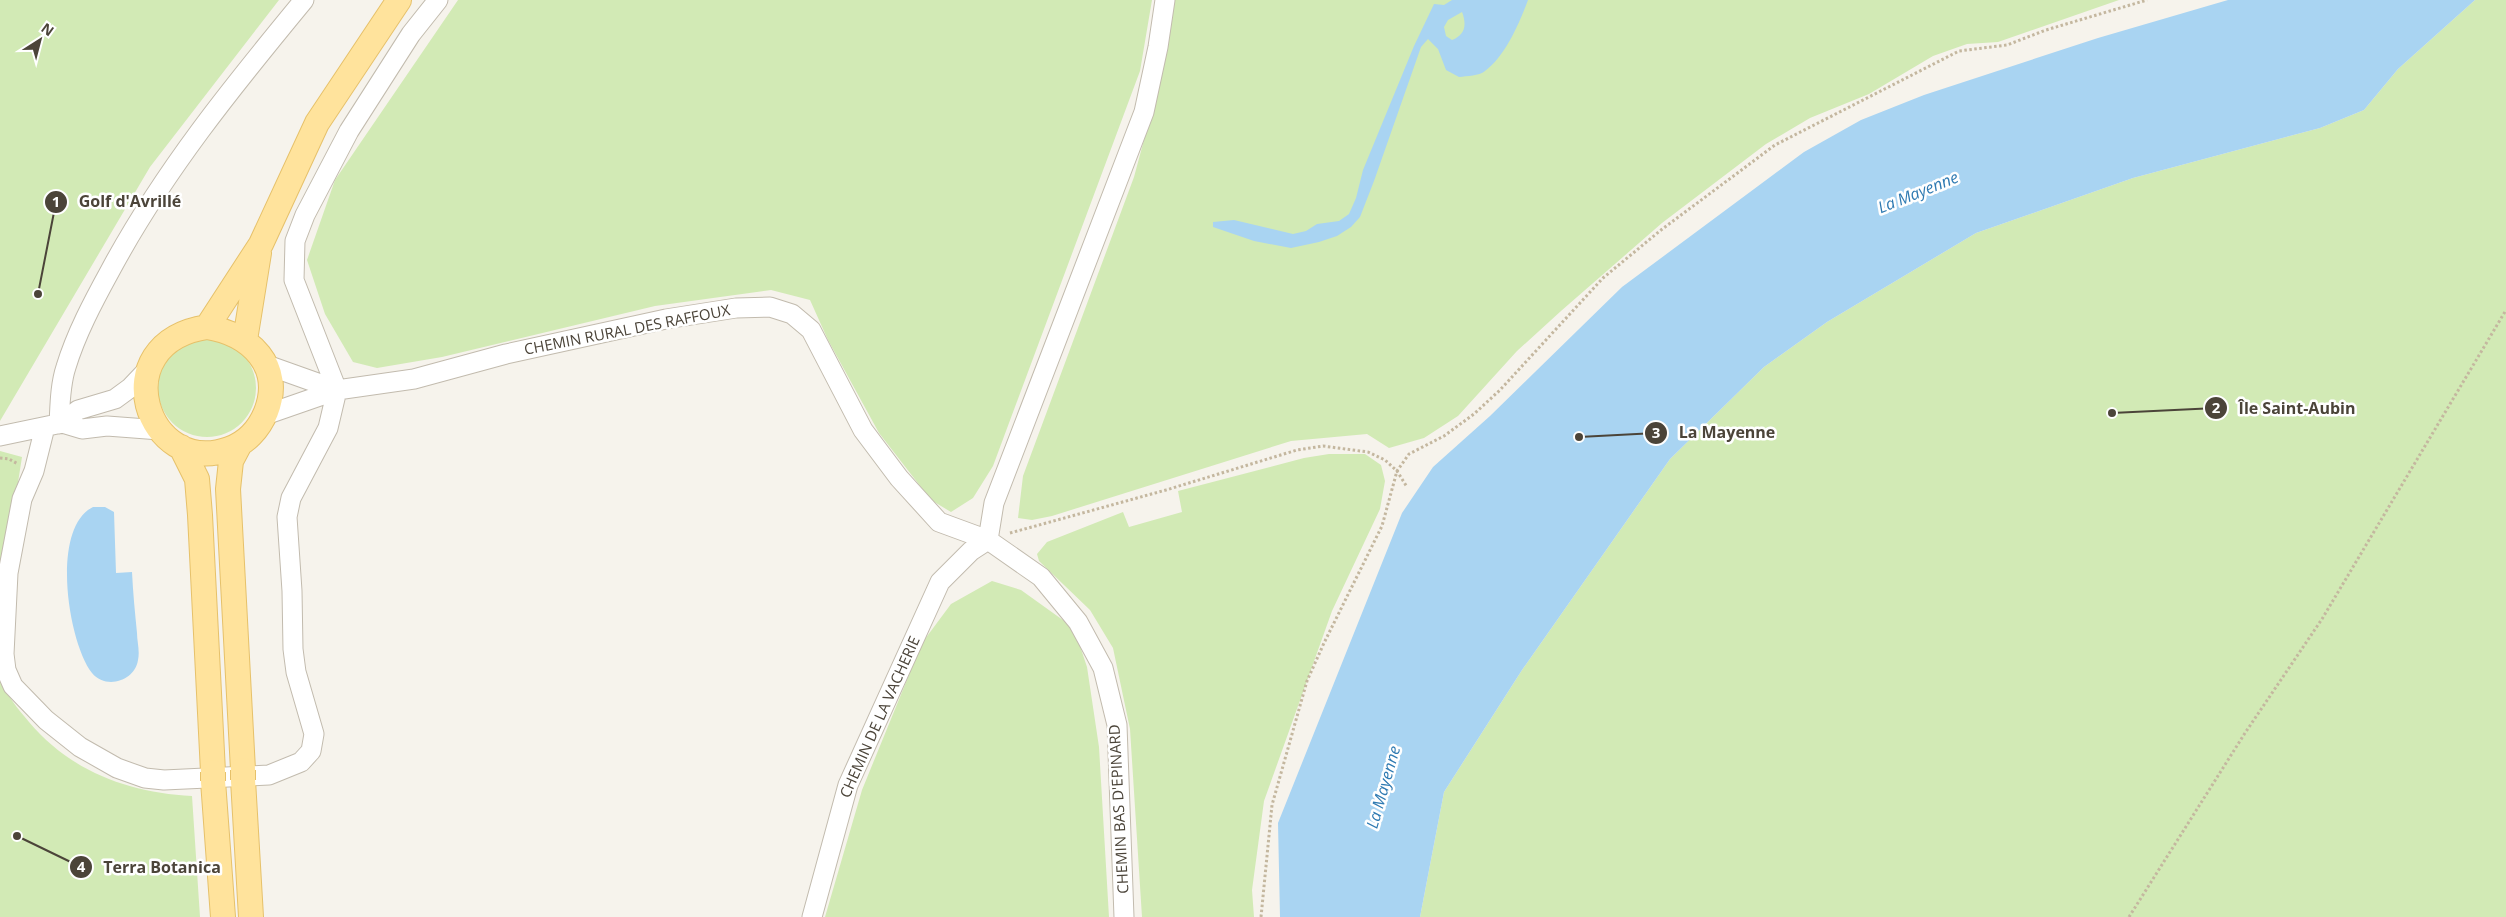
<svg xmlns="http://www.w3.org/2000/svg" width="2506" height="917" font-family="'Open Sans',sans-serif">
<style>
.green{fill:#d2eab5}
.water{fill:#a9d4f2;fill-rule:evenodd}
.lines{fill:none;stroke-linecap:round;stroke-linejoin:round}
.minor-casing{stroke:#c2bbae;stroke-width:21}
.major-casing{stroke:#e6c16a;stroke-width:26}
.path{stroke:#c4b79f;stroke-width:3;stroke-dasharray:2.5 2.5;stroke-linecap:butt}
.minor{stroke:#fff;stroke-width:19}
.major{stroke:#ffe39c;stroke-width:24}
.major-bridge-casing{stroke:#e6c16a;stroke-width:26;stroke-linecap:butt}
.major-bridge{stroke:#ffe39c;stroke-width:24}
.labels{text-anchor:middle;stroke-width:5;stroke-linejoin:round;paint-order:stroke}
.street-label{font-size:15px;fill:#4b4439;stroke:#fff}
.water-label{font-size:16px;font-style:italic;fill:#2e7ab2;stroke:#fff}
.leader{fill:none;stroke:#4b4439;stroke-width:2}
.callout-dot{fill:#4b4439;stroke:#fff;stroke-width:2}
.mark-label{font-size:15px;text-anchor:middle;font-weight:bold;fill:#fff}
.callout-label{font-size:16px;text-anchor:middle;font-weight:bold;fill:#4b4439;stroke:#fff;stroke-width:5;stroke-linejoin:round;paint-order:stroke}
</style>
<rect width="100%" height="100%" fill="#f6f3ec"/>
<!-- green -->
<path class="green" d="M0 0H279L150 167 0 421Z
M458 0H1152L1140 71 993 466 973 498 951 512 931 500 879 433 828 340 810 300 771 290 655 306 442 357 377 368 353 362 325 314 307 260 335 180Z
M1173 0H2119L1998 42 1967 44 1933 56 1869 94 1810 118 1766 144 1662 223 1561 311 1517 351 1458 416 1424 438 1389 448 1367 434 1291 441 1052 516 1032 520 1018 518 1023 476 1134 177 1162 73Z
M2475 0H2506V917H1420L1444 792 1522 670 1670 459 1764 367 1827 322 1976 233 2133 178 2320 128 2364 110 2398 69Z
M158 388a49 49 0 1 1 98 0a49 49 0 1 1-98 0Z
M0 451 22 457 0 597Z
M1329 454H1365L1381 465 1385 481 1380 509 1332 611 1264 801 1252 890 1254 917H1142L1130 729 1113 648 1090 610 1039 561 1037 554 1047 542 1123 512 1129 527 1182 512 1178 491 1304 458Z
M992 581 1021 590 1074 628 1087 667 1099 747 1109 917H825L862 790 922 643 951 604Z
M0 664C2 673 4 682 7 690 11 702 21 712 29 722 70 771 129 793 192 796L200 917H0Z"/>
<!-- water -->
<path class="water" d="M1452 0H1528C1520 22 1505 57 1485 71 1479 76 1467 76 1459 77L1446 70 1438 49 1428 39 1421 47 1374 181 1360 217 1351 227 1337 236 1319 242 1291 248 1254 241 1213 227V222L1234 220 1293 234 1306 231 1317 224 1339 221 1349 214 1356 198 1363 170 1414 46 1434 4 1444 5ZM1462 12C1467 25 1465 35 1452 40L1446 36 1444 27 1448 20Z
M2228 0H2475L2398 69 2364 110 2320 128 2133 178 1976 233 1827 322 1764 367 1670 459 1522 670 1444 792 1420 917H1280L1278 823 1402 513 1433 467 1490 416 1622 287 1804 152 1861 120 1924 95 2098 38Z
M93 507H105L114 512 116 573 132 572C133 593 135 613 137 633 137 641 140 651 138 660 135 681 106 690 92 673 68 642 50 528 93 507Z"/>
<g class="lines">
<defs>
<path id="minor" d="M264 364 337 390
M265 415 337 390 414 379 506 354 666 319 736 308 770 307 792 314 811 330 863 430 899 478 939 522 988 540 1041 577 1078 622 1103 668 1117 725 1124 917
M62 423 78 410 115 399 130 388 149 368
M59 424C60 406 60 385 66 367 76 334 93 302 110 271 163 172 233 86 304 0
M45 427 34 471 22 499 8 573 4 654 6 670 13 686 46 720 80 747 117 768 145 778 164 780 269 775 301 762 311 751 314 734 296 672 293 649 292 591 287 517 291 498 328 428 337 390 294 280 295 241 305 215 349 131 411 34 438 0
M0 436 62 423 82 429 107 426 160 430
M988 540 994 503 1144 112 1158 47 1165 0
M812 917 848 785 940 582 971 551 988 540"/>
<path id="major" d="M207 327C250 334 284 366 266 412 259 429 246 443 229 449 147 479 102 343 207 327L261 244 317 123 399 0
M245 340 259 253
M240 444 231 461 228 489 243 770
M181 447 197 479 200 515 213 772
M243 780 251 917
M213 781 223 917"/>
</defs>
<!-- minor casing -->
<use href="#minor" class="minor-casing"/>
<!-- major casing -->
<use href="#major" class="major-casing"/>
<!-- path -->
<path class="path" d="M0 458 9 459 18 464
M1010 533 1166 490 1297 450 1323 446 1368 452 1385 460 1397 471 1407 487
M1261 917 1272 805 1307 681 1324 643 1382 526 1397 471 1409 454 1444 436 1474 414 1500 390 1603 278 1661 230 1775 145 1959 51 2007 45 2046 30 2147 0
M2129 917 2245 733 2322 619 2506 310"/>
<!-- minor -->
<use href="#minor" class="minor"/>
<!-- major -->
<use href="#major" class="major"/>
<defs>
<path id="major-bridge" d="M243 770V780
M213 772V781"/>
</defs>
<!-- major-bridge casing -->
<use href="#major-bridge" class="major-bridge-casing"/>
<!-- major-bridge -->
<use href="#major-bridge" class="major-bridge"/>
</g>
<g class="labels">
<!-- street labels -->
<g class="street-label">
<text transform="translate(627 330) rotate(-11)" y="5">CHEMIN RURAL DES RAFFOUX</text>
<text transform="translate(880 717) rotate(-66)" y="5">CHEMIN DE LA VACHERIE</text>
<text transform="translate(1119 809) rotate(-93)" y="5">CHEMIN BAS D'EPINARD</text>
</g>
<!-- water labels -->
<g class="water-label">
<text transform="translate(1918 192) rotate(-22)" y="6">La Mayenne</text>
<text transform="translate(1383 787) rotate(-74)" y="6">La Mayenne</text>
</g>
</g>
<!-- callouts -->
<path class="leader" d="M38 294L56 202M2112 413L2216 408M1579 437L1656 433M17 836L81 867"/>
<g class="callout-dot">
<circle cx="38" cy="294" r="5"/>
<circle cx="2112" cy="413" r="5"/>
<circle cx="1579" cy="437" r="5"/>
<circle cx="17" cy="836" r="5"/>
<circle cx="56" cy="202" r="12"/>
<circle cx="2216" cy="408" r="12"/>
<circle cx="1656" cy="433" r="12"/>
<circle cx="81" cy="867" r="12"/>
</g>
<g class="mark-label">
<text x="56" y="207">1</text>
<text x="2216" y="413">2</text>
<text x="1656" y="438">3</text>
<text x="81" y="872">4</text>
</g>
<g class="callout-label">
<text x="130" y="207">Golf d'Avrillé</text>
<text x="2297" y="414">Île Saint-Aubin</text>
<text x="1727" y="438">La Mayenne</text>
<text x="162" y="873">Terra Botanica</text>
</g>
<!-- north arrow -->
<g transform="translate(40 40) rotate(36)" stroke="#ffffff" stroke-width="4" paint-order="stroke">
<path d="M0-4L9 19L0 12L-9 19Z" fill="#4b4439"/>
<text y="-8" font-size="14" font-weight="bold" text-anchor="middle" fill="#4b4439">N</text>
</g>
</svg>
